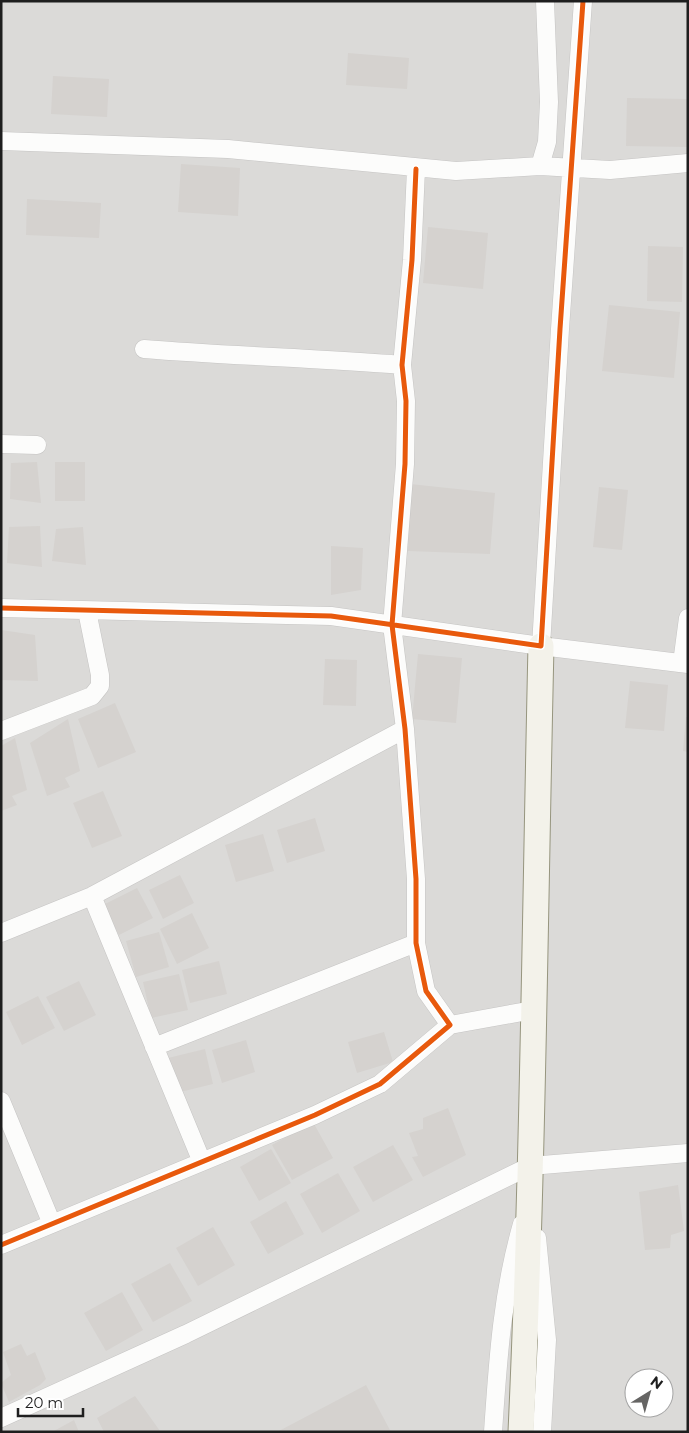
<svg xmlns="http://www.w3.org/2000/svg" width="689" height="1433" font-family="Montserrat,sans-serif">
<style>
.residential{fill:#dbdad8;fill-rule:evenodd}
.building{fill:#d5d2cf}
.lines{fill:none;stroke-linecap:round;stroke-linejoin:round}
.street-casing{stroke:#c5c4c3;stroke-width:19}
.secondary-casing{stroke:#96957e;stroke-width:27}
.street{stroke:#fcfcfb;stroke-width:18}
.secondary{stroke:#f3f2ea;stroke-width:25}
.cycleway-casing{stroke:#fff;stroke-width:8}
.cycleway{stroke:#e8590c;stroke-width:5}
</style>
<rect width="100%" height="100%" fill="#eceae7"/>
<!-- residential -->
<path class="residential" d="M1 1H688V1432H1ZM634 1378H664V1408H634Z"/>
<!-- building -->
<path class="building" d="M348 53 409 58 407 89 346 85Z
M53 76 109 79 107 117 51 114Z
M627 98 688 99V147L626 146Z
M181 164 240 168 238 216 178 212Z
M27 199 101 203 99 238 26 235Z
M428 227 488 233 483 289 423 283Z
M648 246 683 247 682 302 647 301Z
M609 305 680 312 674 378 602 371Z
M37 462 41 503 10 499 11 463Z
M55 462H85V501H55Z
M410 484 495 493 490 554 408 551Z
M599 487 628 490 622 550 593 547Z
M40 526 42 567 7 563 9 527Z
M83 527 86 565 52 561 56 529Z
M331 546 363 548 361 590 331 595Z
M1 630 35 635 38 681 1 680Z
M418 654 462 658 456 723 412 719Z
M325 659 357 660 356 706 323 705Z
M630 681 668 685 664 731 625 728Z
M115 703 136 752 98 768 78 719Z
M686 717H688V752L683 751Z
M68 719 80 771 65 778 70 787 47 796 30 743Z
M15 738 27 790 12 796 17 805 1 811V746Z
M103 791 122 836 92 848 73 803Z
M315 818 325 851 287 863 277 830Z
M263 834 274 871 236 882 225 845Z
M180 875 194 903 163 919 149 890Z
M137 888 153 918 119 935 103 905Z
M192 913 209 948 177 964 160 929Z
M159 932 169 967 136 977 126 941Z
M219 961 227 994 190 1003 182 970Z
M179 974 188 1010 151 1018 143 982Z
M79 981 96 1015 64 1031 46 997Z
M38 996 55 1028 22 1045 6 1012Z
M384 1032 393 1062 357 1073 348 1042Z
M246 1040 255 1072 222 1083 212 1050Z
M205 1049 213 1084 176 1093 168 1058Z
M448 1108 466 1155 423 1177 412 1157 418 1156 409 1133 423 1129V1118Z
M313 1122 333 1158 292 1180 272 1145Z
M393 1145 413 1180 373 1202 353 1167Z
M271 1149 291 1183 259 1201 240 1167Z
M338 1173 360 1211 322 1233 300 1194Z
M678 1185 684 1231 671 1235 670 1248 645 1250 639 1192Z
M286 1201 304 1234 268 1254 250 1222Z
M213 1227 235 1265 198 1286 176 1248Z
M170 1263 192 1301 153 1322 131 1284Z
M122 1292 143 1330 106 1351 84 1313Z
M21 1344 27 1356 35 1352 46 1379 40 1385 9 1402 1 1383 11 1375 3 1352Z
M366 1385 391 1432H277Z
M135 1396 160 1431 104 1432 97 1418Z
M74 1420 79 1432H52Z"/>
<g class="lines">
<defs>
<path id="street" d="M545 1 549 102 547 142 540 166 610 170 688 163
M1 141 228 149 456 171 540 166
M144 349C230 356 316 358 402 365
M1 444 37 445
M1 608 331 616 541 646 560 329 583 1
M541 646 688 664
M682 663 688 618
M1 731 92 696 100 686V675L87 611
M92 896 202 1162
M1 933 92 896 405 729
M450 1025 533 1010
M154 1047 416 943
M1 1101 52 1224
M537 1238 547 1340 542 1432
M1 1245 315 1115 380 1084 450 1025 426 991 416 943V879L405 729 392 625 405 464 406 401 402 365 412 260 416 169
M1 1418 186 1334 530 1166 688 1153
M493 1432C498 1359 502 1294 522 1224"/>
<path id="secondary" d="M521 1432C533 1170 535 908 541 646"/>
</defs>
<!-- street casing -->
<use href="#street" class="street-casing"/>
<!-- secondary casing -->
<use href="#secondary" class="secondary-casing"/>
<!-- street -->
<use href="#street" class="street"/>
<!-- secondary -->
<use href="#secondary" class="secondary"/>
<defs>
<path id="cycleway" d="M1 608 331 616 541 646 560 329 583 1
M1 1245 315 1115 380 1084 450 1025 426 991 416 943V879L405 729 392 625 405 464 406 401 402 365 412 260 416 169"/>
</defs>
<!-- cycleway casing -->
<use href="#cycleway" class="cycleway-casing"/>
<!-- cycleway -->
<use href="#cycleway" class="cycleway"/>
</g>
<!-- border -->
<rect width="689" height="1433" fill="none" stroke="#1e1e1e" stroke-width="5"/>
<!-- north arrow -->
<g transform="translate(649 1393) rotate(37)"><circle r="24" fill="#ffffff" stroke="#a5a5a5"/>
<path d="M0-4L9 19L0 12L-9 19Z" fill="#666564"/>
<text y="-8" font-size="14" font-weight="bold" text-anchor="middle" fill="#1e1e1e">N</text>
</g>
<!-- scale -->
<path d="M18 1408v8h65v-8" fill="none" stroke="#1e1e1e" stroke-width="2.5"/>
<text x="25" y="1408" font-size="15" fill="#1e1e1e" stroke="#ffffff" stroke-width="4" paint-order="stroke">20 m</text>
</svg>
